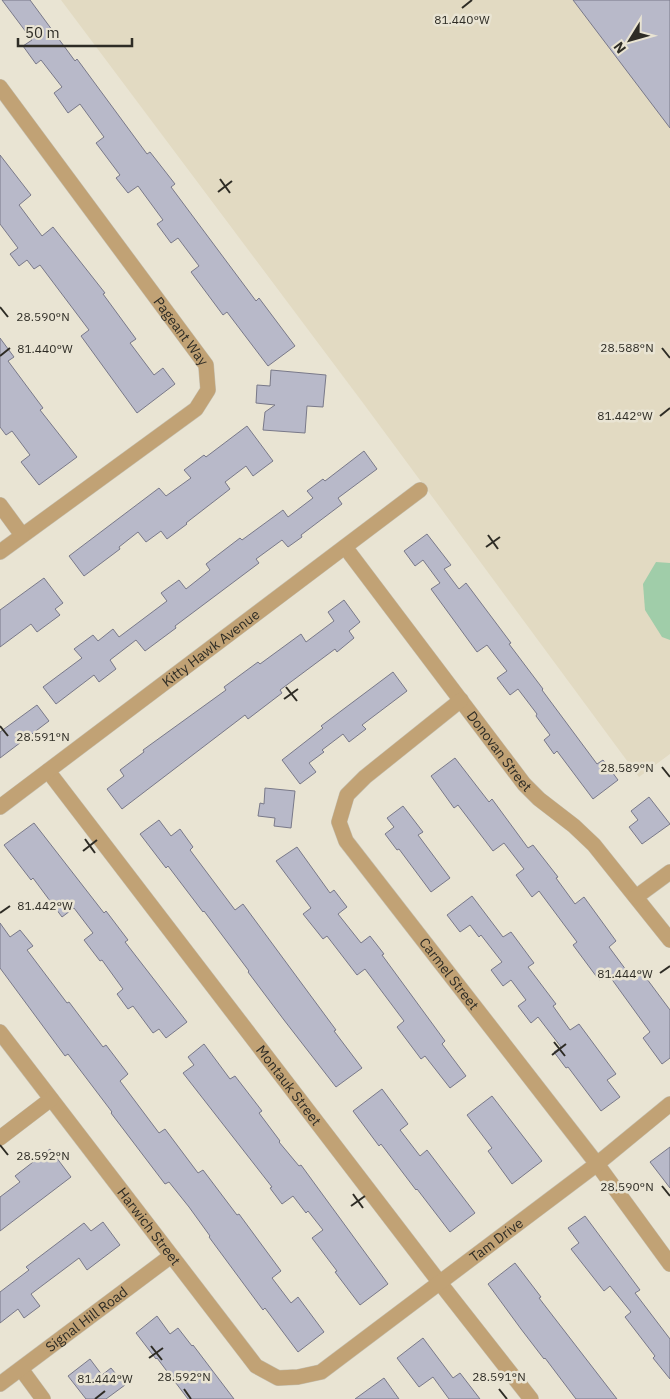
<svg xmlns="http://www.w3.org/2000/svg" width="670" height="1399" font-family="'IBM Plex Sans',sans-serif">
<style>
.built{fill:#e2dac2}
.green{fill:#a0cda9}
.building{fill:#b8b9c9;stroke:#797989}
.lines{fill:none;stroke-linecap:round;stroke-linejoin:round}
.minor-casing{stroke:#c4bfb0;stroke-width:16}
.minor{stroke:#c1a275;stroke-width:15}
.ticks{fill:none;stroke:#2e2c25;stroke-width:2}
.labels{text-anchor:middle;stroke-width:5;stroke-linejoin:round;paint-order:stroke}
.street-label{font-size:14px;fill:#2e2c25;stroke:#e9e4d3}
.ticks-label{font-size:12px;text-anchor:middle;fill:#2e2c25;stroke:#e9e4d3;stroke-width:5;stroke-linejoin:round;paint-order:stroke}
</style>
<rect width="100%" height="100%" fill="#e9e4d3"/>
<!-- built -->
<path class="built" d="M61 0H670V754L639 777 366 407Z"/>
<!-- green -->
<path class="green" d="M656 562 670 563V640L662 637 645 610 643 584Z"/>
<!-- building -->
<path class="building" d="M2 0H30L75 61 77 59 147 154 150 152 175 184 171 187 256 301 259 298 295 346 268 366 227 312 223 315 191 272 199 266 178 238 171 243 157 224 163 220 138 186 128 193 116 178 120 175 96 143 104 137 80 104 68 113 54 93 62 87 41 60 36 64 23 46 32 40Z
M573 0H670V128Z
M0 155 31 195 19 205 42 236 53 227 105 293 103 294 136 339 130 343 154 375 163 368 175 384 137 413 81 336 89 330 40 265 34 269 27 260 19 266 10 254 18 248 0 224Z
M0 338 14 357 8 361 43 408 40 410 77 457 39 485 21 462 30 455 12 431 6 435 0 427Z
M271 370 326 375 323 407 307 406 305 433 263 430 265 412 275 405 256 403 257 385 270 386Z
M247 426 273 461 253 476 246 466 225 482 230 489 186 523 187 524 167 539 161 531 146 542 138 532 119 547 120 549 84 576 69 556 159 488 166 496 191 478 184 470 204 455 206 457Z
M364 451 377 469 338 498 342 504 301 535 302 537 288 547 282 540 256 559 259 563 175 626 176 628 145 651 136 640 110 660 116 669 99 682 94 675 56 704 43 687 82 658 74 649 93 635 98 641 113 629 119 637 167 601 161 593 179 580 186 589 210 570 206 564 240 538 242 540 283 510 288 517 313 498 307 491 323 479 325 481Z
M427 534 451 565 444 569 459 589 466 583 511 643 509 644 543 689 542 690 597 764 603 760 618 780 593 799 557 751 554 754 544 740 550 735 536 716 537 714 518 689 510 695 497 678 507 671 487 645 477 652 431 589 440 583 423 560 415 566 404 551Z
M44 578 63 603 55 609 60 615 37 632 31 624 0 647V610Z
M344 600 360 622 349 631 354 638 337 652 335 649 280 690 282 693 248 719 245 715 122 809 107 789 124 776 120 770 144 752 143 750 226 690 224 687 258 662 260 664 301 634 306 642 334 621 328 612Z
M393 672 407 691 362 725 366 729 349 742 343 734 322 750 324 752 309 763 316 772 300 784 282 760 323 728 321 726Z
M37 705 49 721 0 758V732Z
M455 758 489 802 492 799 528 848 533 845 558 877 556 878 575 904 584 897 616 941 609 947 632 978 641 971 670 1010V1058L662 1064 643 1038 650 1032 608 974 599 980 573 945 577 942 539 891 532 897 516 875 524 869 504 843 493 851 458 805 454 808 431 776Z
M265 788 295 791 291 828 274 826 275 818 258 816 260 803 264 804Z
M649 797 670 824 642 844 629 827 638 820 631 811Z
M403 806 423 832 418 835 450 878 431 892 399 849 397 850 385 834 394 827 387 818Z
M159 820 171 836 180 829 193 847 190 850 235 910 243 904 336 1030 334 1031 362 1068 336 1087 284 1020 248 972 249 971 204 911 203 912 168 866 166 868 140 834Z
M34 823 104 913 106 911 128 940 125 942 187 1022 166 1038 159 1029 153 1033 133 1006 128 1009 117 994 123 989 102 960 100 961 84 940 93 933 74 908 62 917 33 878 31 880 4 845Z
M297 847 330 893 334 890 347 907 338 914 361 943 370 936 384 954 382 955 445 1041 442 1044 466 1076 450 1088 425 1056 421 1059 397 1027 404 1021 365 969 357 975 327 936 323 939 303 914 311 908 276 861Z
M472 896 503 937 511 932 534 963 528 967 556 1004 553 1006 570 1030 579 1024 616 1074 607 1080 620 1097 601 1111 568 1067 566 1068 554 1052 561 1047 538 1017 531 1023 518 1006 526 1000 511 980 503 986 491 970 502 962 481 935 479 937 470 925 460 932 447 915Z
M0 923 10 937 20 930 33 946 27 950 67 1003 69 1002 103 1047 106 1045 128 1074 120 1081 159 1133 165 1129 198 1173 203 1170 237 1215 239 1214 281 1271 272 1278 291 1303 298 1297 324 1332 298 1352 265 1308 263 1310 209 1237 210 1236 189 1207 169 1182 165 1184 111 1113 112 1112 68 1054 65 1056 0 968Z
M204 1044 230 1079 235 1076 262 1111 259 1113 280 1141 279 1142 299 1166 301 1165 388 1284 360 1305 335 1272 337 1271 312 1238 323 1230 308 1211 306 1213 293 1196 282 1204 270 1188 272 1187 183 1073 194 1065 188 1057Z
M382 1089 408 1124 400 1130 420 1156 427 1150 475 1213 450 1232 417 1189 416 1190 381 1144 379 1146 353 1111Z
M492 1096 542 1161 512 1184 488 1151 492 1148 467 1115Z
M670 1147V1188L650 1162Z
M50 1149 71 1177 0 1231V1197L20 1182 15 1176Z
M585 1216 640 1290 635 1293 670 1339V1379L653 1358 655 1356 625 1317 631 1312 610 1286 604 1291 571 1249 579 1243 568 1228Z
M103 1222 120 1245 87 1270 79 1258 31 1294 40 1306 24 1318 18 1309 0 1323V1292L29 1270 26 1267 84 1223 91 1231Z
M515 1263 541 1297 539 1298 617 1399H576L545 1358 544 1359 521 1329 488 1284Z
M157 1316 170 1334 178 1328 192 1346 193 1345 234 1399H188L157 1358 156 1359 136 1333Z
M423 1338 453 1378 460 1373 480 1399H449L433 1377 419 1387 397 1358Z
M90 1359 102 1375 111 1368 125 1385 106 1399H86L68 1376Z
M384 1378 399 1399H355Z"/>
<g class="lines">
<defs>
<g id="minor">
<path id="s1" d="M0 87 206 365 208 390 196 409 0 552"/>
<path d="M0 505 22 535"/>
<path id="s2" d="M345 547 524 784 539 799 574 826 594 845 670 940"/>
<path id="s3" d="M461 700 365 777 347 795 339 822 346 841 597 1164 670 1264"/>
<path id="s4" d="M48 771 440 1283 531 1399"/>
<path id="s5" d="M0 807 420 490"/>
<path d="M636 897 670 872"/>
<path id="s6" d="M0 1032 256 1366 278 1378 298 1377 321 1372 597 1164 670 1104"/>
<path d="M0 1138 51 1099"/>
<path d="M21 1369 43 1399"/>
<path id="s7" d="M0 1384 171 1256"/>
</g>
</defs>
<!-- minor casing -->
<use href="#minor" class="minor-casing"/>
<!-- minor -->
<use href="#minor" class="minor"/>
</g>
<!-- ticks -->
<path class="ticks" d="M462 8 472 0M220 179 230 193M218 192 232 181M0 307 8 317M662 348 670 358M0 356 10 348M660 416 670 408M488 535 498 549M486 547 500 537M286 687 297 701M284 699 298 689M0 726 8 736M662 767 670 777M85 839 95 853M83 851 97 840M0 913 10 906M660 973 670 966M554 1042 565 1056M552 1055 566 1044M0 1145 8 1155M662 1186 670 1196M353 1194 363 1208M351 1206 365 1196M151 1346 162 1360M149 1358 163 1348M184 1389 191 1399M499 1389 507 1399M95 1399 105 1391"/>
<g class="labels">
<!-- street labels -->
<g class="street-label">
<text dy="5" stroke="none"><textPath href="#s1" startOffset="304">Pageant Way</textPath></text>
<text dy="5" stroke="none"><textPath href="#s5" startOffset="264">Kitty Hawk Avenue</textPath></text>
<text dy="5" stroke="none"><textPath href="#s2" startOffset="256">Donovan Street</textPath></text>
<text dy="5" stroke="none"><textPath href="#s3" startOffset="365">Carmel Street</textPath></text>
<text dy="5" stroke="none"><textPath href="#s4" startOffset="396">Montauk Street</textPath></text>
<text dy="5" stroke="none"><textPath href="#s6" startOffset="245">Harwich Street</textPath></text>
<text dy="5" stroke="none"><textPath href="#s6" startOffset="709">Tam Drive</textPath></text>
<text dy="5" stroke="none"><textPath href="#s7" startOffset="108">Signal Hill Road</textPath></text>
</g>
</g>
<g class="ticks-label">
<text x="462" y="24">81.440°W</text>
<text x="43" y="321">28.590°N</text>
<text x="627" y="352">28.588°N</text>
<text x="45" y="353">81.440°W</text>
<text x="625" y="420">81.442°W</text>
<text x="43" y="741">28.591°N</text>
<text x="627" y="772">28.589°N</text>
<text x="45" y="910">81.442°W</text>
<text x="625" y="978">81.444°W</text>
<text x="43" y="1160">28.592°N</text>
<text x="627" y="1191">28.590°N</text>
<text x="184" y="1381">28.592°N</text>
<text x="499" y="1381">28.591°N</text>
<text x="105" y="1383">81.444°W</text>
</g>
<!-- north arrow -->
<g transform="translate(630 40) rotate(233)" stroke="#e9e4d3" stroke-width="4" paint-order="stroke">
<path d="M0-4L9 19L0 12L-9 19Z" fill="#2e2c25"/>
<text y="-8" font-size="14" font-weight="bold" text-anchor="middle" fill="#2e2c25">N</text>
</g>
<!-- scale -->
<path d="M18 38v8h114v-8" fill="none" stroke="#2e2c25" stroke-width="2.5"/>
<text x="25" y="38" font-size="15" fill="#2e2c25" stroke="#e9e4d3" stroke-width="4" paint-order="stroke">50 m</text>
</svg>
